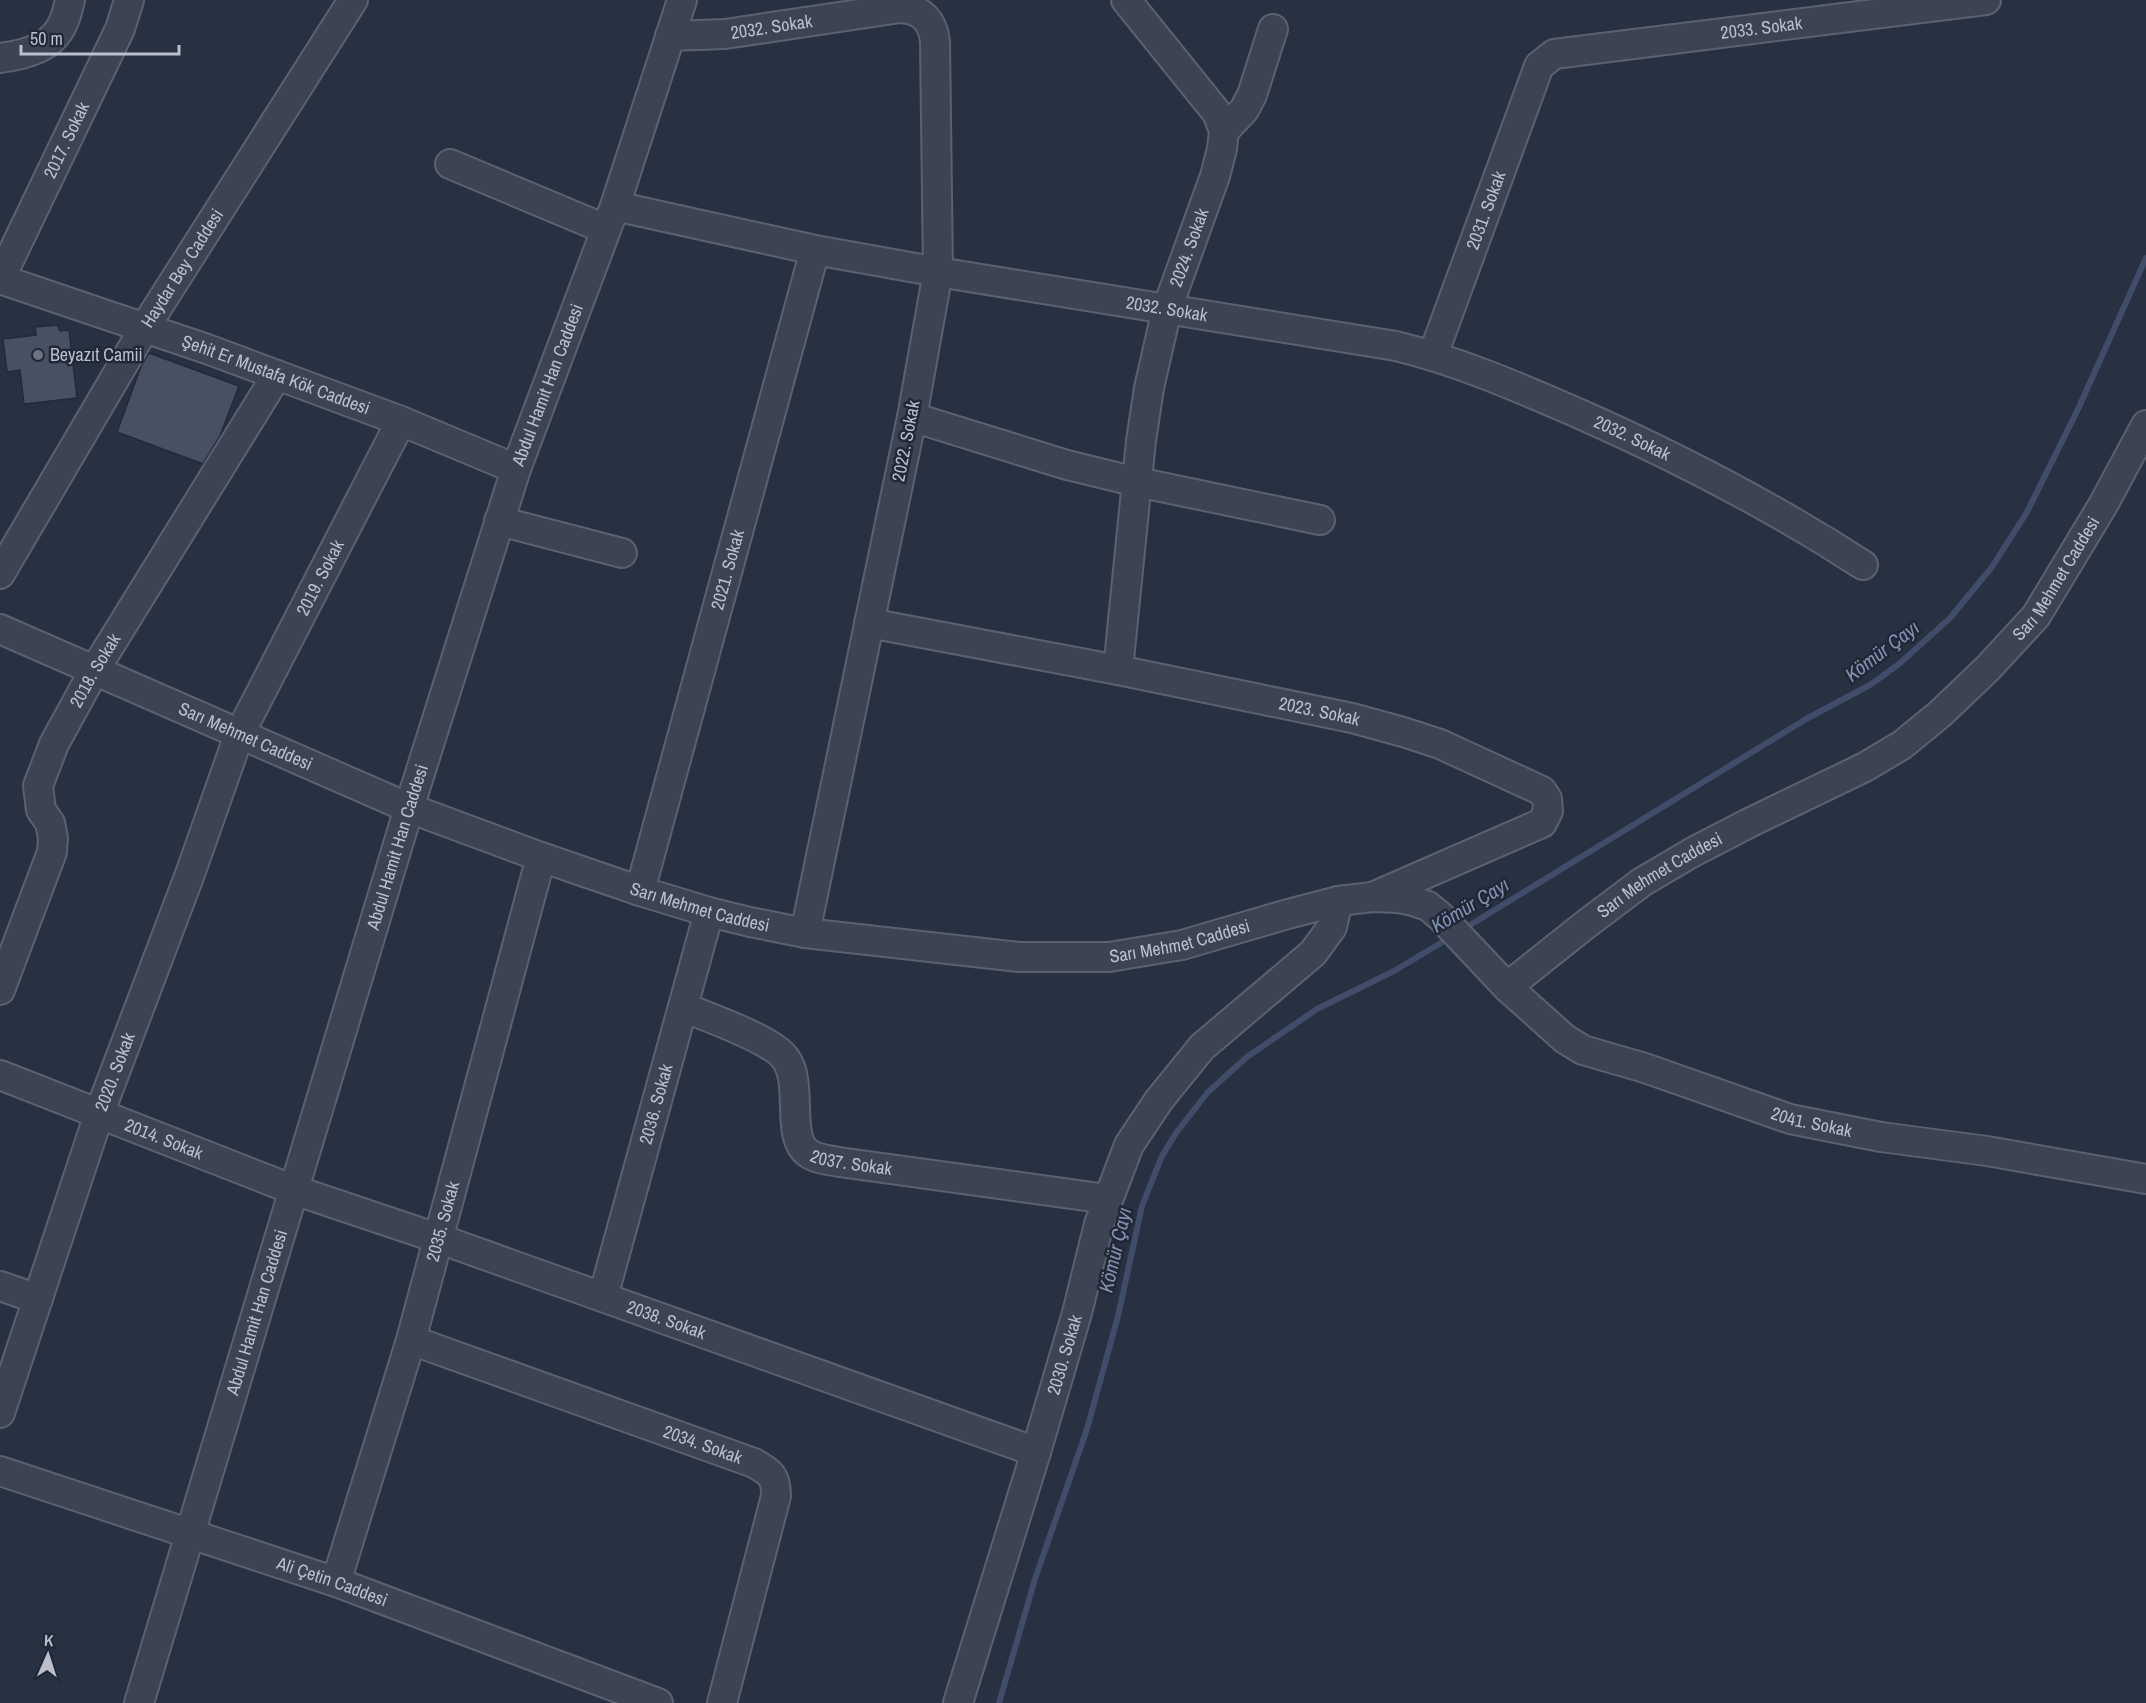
<svg xmlns="http://www.w3.org/2000/svg" width="2146" height="1703" font-family="'Archivo Narrow',sans-serif">
<style>
.lines{fill:none;stroke-linecap:round;stroke-linejoin:round}
.stream{stroke:#3f4d6a;stroke-width:6}
.building{fill:#485163;stroke:#232a39;stroke-width:1.5}
.minor-casing{stroke:#5b616f;stroke-width:32}
.minor{stroke:#3d4352;stroke-width:28}
.worship-dot{fill:#6b7280;stroke:#212837;stroke-width:2}
.labels{text-anchor:middle;stroke-width:5;stroke-linejoin:round;paint-order:stroke}
.street-label{font-size:18px;fill:#babfcb;stroke:#212837}
.poi-label{font-size:18px;fill:#babfcb;stroke:#212837;text-anchor:start}
.water-label{font-size:20px;font-style:italic;fill:#8392b1;stroke:#212837}
</style>
<rect width="100%" height="100%" fill="#283142"/>
<g class="lines">
<!-- stream -->
<path class="stream" d="M1462 930 1806 719 1870 685 1899 664 1950 618 1992 567 2027 512 2079 407 2146 258
M999 1703 1035 1579 1087 1429 1118 1316 1142 1206 1162 1156 1176 1133 1208 1092 1247 1057 1317 1009 1394 971 1451 937"/>
</g>
<!-- building -->
<path class="building" d="M57 325 60 331 69 330 77 398 24 404 20 370 7 372 3 339 36 335 35 327Z
M149 353 239 386 220 436 203 464 117 432 142 364Z"/>
<g class="lines">
<defs>
<g id="minor">
<path id="s1" d="M670 36 725 34 900 8C922 9 933 21 935 42L938 272 1396 346C1461 362 1520 388 1580 414 1679 458 1772 506 1863 565"/>
<path d="M0 58C23 55 49 49 61 27 66 19 68 8 70 0"/>
<path d="M1224 131 1244 110 1252 95 1273 29"/>
<path d="M450 164 605 229"/>
<path d="M615 206 815 250 938 272 912 417 805 933"/>
<path id="s2" d="M0 279 207 349 401 421 516 469"/>
<path id="s3" d="M0 279 120 29 129 0"/>
<path id="s4" d="M1433 355 1539 66 1554 54 1986 0"/>
<path d="M912 417 1067 465 1137 482 1320 520"/>
<path d="M499 521 622 553"/>
<path id="s5" d="M0 574 145 327 353 0"/>
<path id="s6" d="M869 623 1118 670 1352 718 1403 732 1440 744 1542 791 1547 799 1548 811 1542 823 1377 895"/>
<path id="s7" d="M0 629 409 808 541 857 640 891 709 912 750 922 805 933 1019 957H1109L1182 945 1288 914 1338 901 1373 897 1398 898 1413 901 1428 906 1441 917 1507 987 1585 925 1642 882 1693 852 1749 823 1865 767 1902 745 1941 713 1988 668 2036 616 2103 505 2146 425"/>
<path id="s8" d="M1118 670 1141 441 1149 388 1167 309 1215 176 1222 149 1224 131 1217 113 1126 0"/>
<path id="s9" d="M640 891 815 250"/>
<path id="s10" d="M1507 987 1565 1039 1583 1050 1645 1068 1790 1119 1881 1137 1987 1151 2146 1179"/>
<path id="s11" d="M0 990 52 852 53 838 50 823 41 810 38 786 54 744 94 671 277 375"/>
<path id="s12" d="M683 1007C707 1017 771 1039 785 1058 804 1082 785 1137 808 1153 816 1159 829 1160 839 1162L1107 1199"/>
<path id="s13" d="M0 1075 294 1190 437 1238 1036 1452"/>
<path d="M0 1286 38 1299"/>
<path id="s14" d="M603 1297 709 912"/>
<path id="s15" d="M411 1340 754 1463C771 1473 776 1476 776 1496L722 1703"/>
<path id="s16" d="M0 1413 99 1114 190 874 239 735 401 421"/>
<path id="s17" d="M0 1471 336 1582 658 1703"/>
<path id="s18" d="M336 1582 411 1340 541 857"/>
<path id="s19" d="M139 1703 409 808 516 469 615 206 682 0"/>
<path id="s20" d="M958 1703 1036 1452 1077 1313 1099 1224 1129 1145 1159 1100 1202 1047 1313 953 1332 927 1338 901"/>
</g>
</defs>
<!-- minor casing -->
<use href="#minor" class="minor-casing"/>
<!-- minor -->
<use href="#minor" class="minor"/>
</g>
<!-- markers -->
<circle class="worship-dot" cx="38" cy="355" r="6"/>
<g class="labels">
<!-- street labels -->
<g class="street-label">
<text dy="6" stroke="none"><textPath href="#s1" startOffset="102">2032. Sokak</textPath></text>
<text dy="6" stroke="none"><textPath href="#s4" startOffset="536">2033. Sokak</textPath></text>
<text dy="6" stroke="none"><textPath href="#s3" startOffset="154">2017. Sokak</textPath></text>
<text dy="6" stroke="none"><textPath href="#s4" startOffset="154">2031. Sokak</textPath></text>
<text dy="6" stroke="none"><textPath href="#s8" startOffset="430">2024. Sokak</textPath></text>
<text dy="6" stroke="none"><textPath href="#s5" startOffset="356">Haydar Bey Caddesi</textPath></text>
<text dy="6" stroke="none"><textPath href="#s1" startOffset="748">2032. Sokak</textPath></text>
<text dy="6" stroke="none"><textPath href="#s2" startOffset="292">Şehit Er Mustafa Kök Caddesi</textPath></text>
<text dy="6" stroke="none"><textPath href="#s19" startOffset="1380">Abdul Hamit Han Caddesi</textPath></text>
<text dy="6" stroke="none"><textPath href="#s1" startOffset="1234">2032. Sokak</textPath></text>
<text transform="translate(906 441) rotate(-79)" y="6">2022. Sokak</text>
<text dy="6" stroke="none"><textPath href="#s9" startOffset="333">2021. Sokak</textPath></text>
<text dy="6" stroke="none"><textPath href="#s16" startOffset="896">2019. Sokak</textPath></text>
<text dy="6" stroke="none"><textPath href="#s7" startOffset="2302">Sarı Mehmet Caddesi</textPath></text>
<text dy="6" stroke="none"><textPath href="#s11" startOffset="346">2018. Sokak</textPath></text>
<text dy="6" stroke="none"><textPath href="#s6" startOffset="459">2023. Sokak</textPath></text>
<text dy="6" stroke="none"><textPath href="#s7" startOffset="268">Sarı Mehmet Caddesi</textPath></text>
<text dy="6" stroke="none"><textPath href="#s19" startOffset="894">Abdul Hamit Han Caddesi</textPath></text>
<text dy="6" stroke="none"><textPath href="#s7" startOffset="1798">Sarı Mehmet Caddesi</textPath></text>
<text dy="6" stroke="none"><textPath href="#s7" startOffset="754">Sarı Mehmet Caddesi</textPath></text>
<text dy="6" stroke="none"><textPath href="#s7" startOffset="1240">Sarı Mehmet Caddesi</textPath></text>
<text dy="6" stroke="none"><textPath href="#s16" startOffset="360">2020. Sokak</textPath></text>
<text dy="6" stroke="none"><textPath href="#s14" startOffset="200">2036. Sokak</textPath></text>
<text dy="6" stroke="none"><textPath href="#s10" startOffset="339">2041. Sokak</textPath></text>
<text dy="6" stroke="none"><textPath href="#s13" startOffset="176">2014. Sokak</textPath></text>
<text dy="6" stroke="none"><textPath href="#s12" startOffset="260">2037. Sokak</textPath></text>
<text dy="6" stroke="none"><textPath href="#s18" startOffset="376">2035. Sokak</textPath></text>
<text dy="6" stroke="none"><textPath href="#s19" startOffset="408">Abdul Hamit Han Caddesi</textPath></text>
<text dy="6" stroke="none"><textPath href="#s13" startOffset="710">2038. Sokak</textPath></text>
<text dy="6" stroke="none"><textPath href="#s20" startOffset="364">2030. Sokak</textPath></text>
<text dy="6" stroke="none"><textPath href="#s15" startOffset="310">2034. Sokak</textPath></text>
<text dy="6" stroke="none"><textPath href="#s17" startOffset="350">Ali Çetin Caddesi</textPath></text>
</g>
<!-- poi labels -->
<g class="poi-label">
<text x="50" y="361">Beyazıt Camii</text>
</g>
<!-- water labels -->
<g class="water-label">
<text transform="translate(1882 651) rotate(-37)" y="7">Kömür Çayı</text>
<text transform="translate(1470 905) rotate(-31)" y="7">Kömür Çayı</text>
<text transform="translate(1115 1250) rotate(-77)" y="7">Kömür Çayı</text>
</g>
</g>
<!-- north arrow -->
<g transform="translate(48 1655) rotate(3)" stroke="#212837" stroke-width="4.5" paint-order="stroke">
<path d="M0-4.5L10 22L0 15L-10 22Z" fill="#babfcb"/>
<text y="-9" font-size="16" font-weight="bold" text-anchor="middle" fill="#babfcb">K</text>
</g>
<!-- scale -->
<path d="M21 45v9h158v-9" fill="none" stroke="#babfcb" stroke-width="3"/>
<text x="30" y="45" font-size="18" fill="#babfcb" stroke="#212837" stroke-width="4.5" paint-order="stroke">50 m</text>
</svg>
